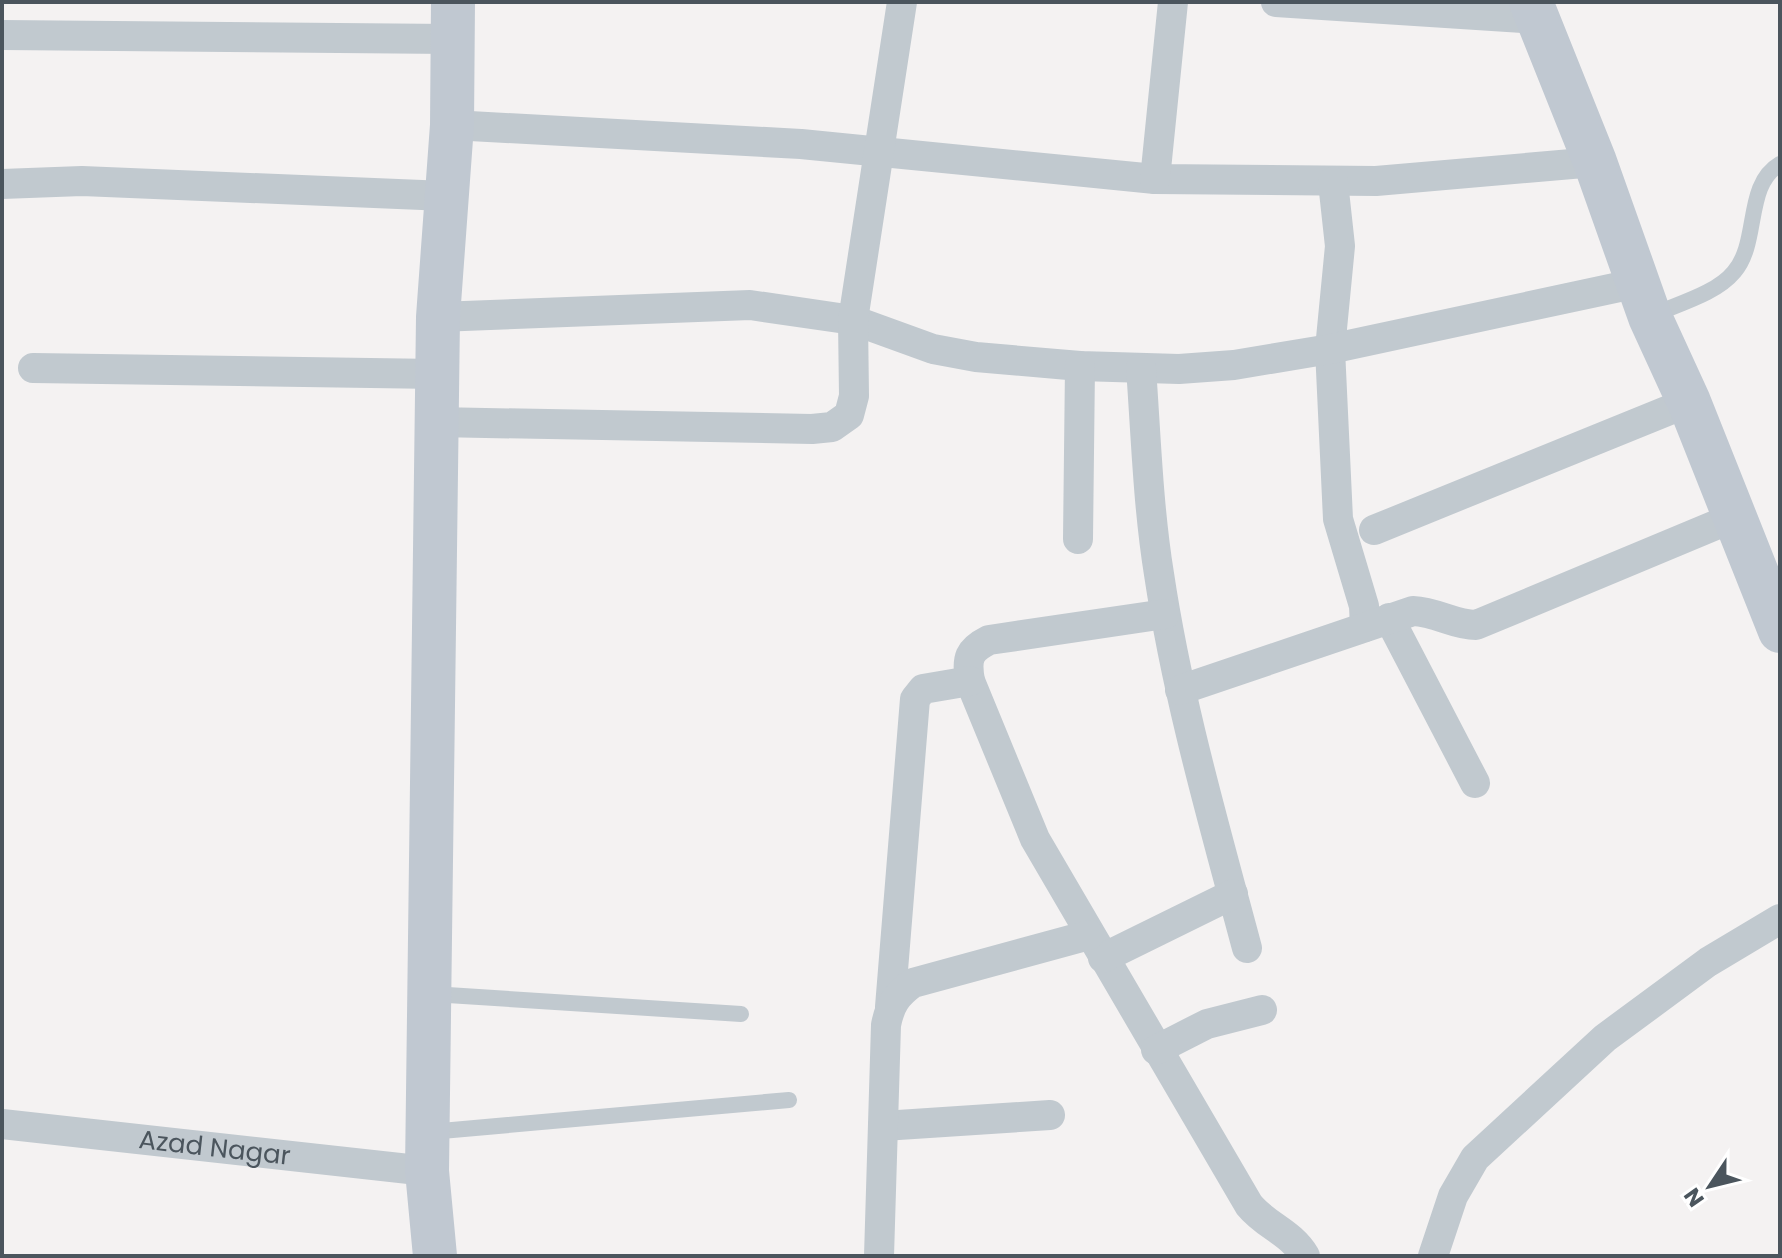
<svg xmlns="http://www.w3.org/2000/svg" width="1782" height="1258" font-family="Poppins,sans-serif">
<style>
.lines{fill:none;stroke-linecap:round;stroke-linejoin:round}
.lane{stroke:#c1c9cf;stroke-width:16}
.street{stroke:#c1c9cf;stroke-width:30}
.secondary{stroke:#c0c8d1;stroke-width:44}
.labels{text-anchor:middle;stroke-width:8;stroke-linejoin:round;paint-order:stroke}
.street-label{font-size:26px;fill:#4b555d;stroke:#fff}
</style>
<rect width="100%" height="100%" fill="#f4f2f2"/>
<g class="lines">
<!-- lane -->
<path class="lane" d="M1651 316C1677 304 1716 294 1734 272 1760 242 1744 185 1780 164
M432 994 741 1014
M430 1132 789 1100"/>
<!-- street -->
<g class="street">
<path d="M1276 2 1537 19"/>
<path d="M2 35 451 39"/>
<path d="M452 125 801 144 1155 179 1376 181 1595 162"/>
<path d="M1155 179 1173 2"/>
<path d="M1333 182 1340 246 1330 349 1338 519 1364 606 1365 627"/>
<path d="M2 184 82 181 446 196"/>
<path d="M438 317 750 305 853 320 933 349 976 357 1080 366 1179 369 1234 365 1330 349 1638 283"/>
<path d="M33 368 437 374"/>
<path d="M1141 368C1146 436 1148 506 1159 574 1178 701 1214 824 1247 948"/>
<path d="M436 422 812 429 832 427 849 415 854 396 853 320 902 2"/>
<path d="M1374 530 1689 402"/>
<path d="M1078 539 1080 366"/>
<path d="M1165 614 989 640C969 650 966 658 970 681L1035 839 1249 1205C1266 1226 1291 1232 1305 1256"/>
<path d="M1389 618 1475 783"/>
<path d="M1180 690 1413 611C1437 612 1454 625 1476 625L1735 517"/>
<path d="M1103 958 1233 894"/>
<path d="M890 1007 915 699 923 689 970 681"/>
<path d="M1156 1050 1207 1024 1262 1010"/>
<path id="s1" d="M2 1124 427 1171"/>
<path d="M883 1126 1050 1115"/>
<path d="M879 1256 886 1025C890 1005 896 995 913 983L1089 935"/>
<path d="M1433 1256 1453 1196 1475 1158 1605 1038 1708 962 1780 919"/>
</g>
<!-- secondary -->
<path class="secondary" d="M1531 2 1595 162 1650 317 1689 402 1780 631
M435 1256 427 1171 438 317 452 125 453 2"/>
</g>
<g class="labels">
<!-- street labels -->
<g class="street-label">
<text dy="9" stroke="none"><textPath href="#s1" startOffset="214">Azad Nagar</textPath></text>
</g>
</g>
<!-- border -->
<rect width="1782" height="1258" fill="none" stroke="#4b555d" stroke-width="8"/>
<!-- north arrow -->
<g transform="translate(1710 1186) rotate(235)" stroke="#ffffff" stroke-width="6" paint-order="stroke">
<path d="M0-6L14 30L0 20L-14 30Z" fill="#4b555d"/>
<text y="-12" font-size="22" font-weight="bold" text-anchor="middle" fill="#4b555d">N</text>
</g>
</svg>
